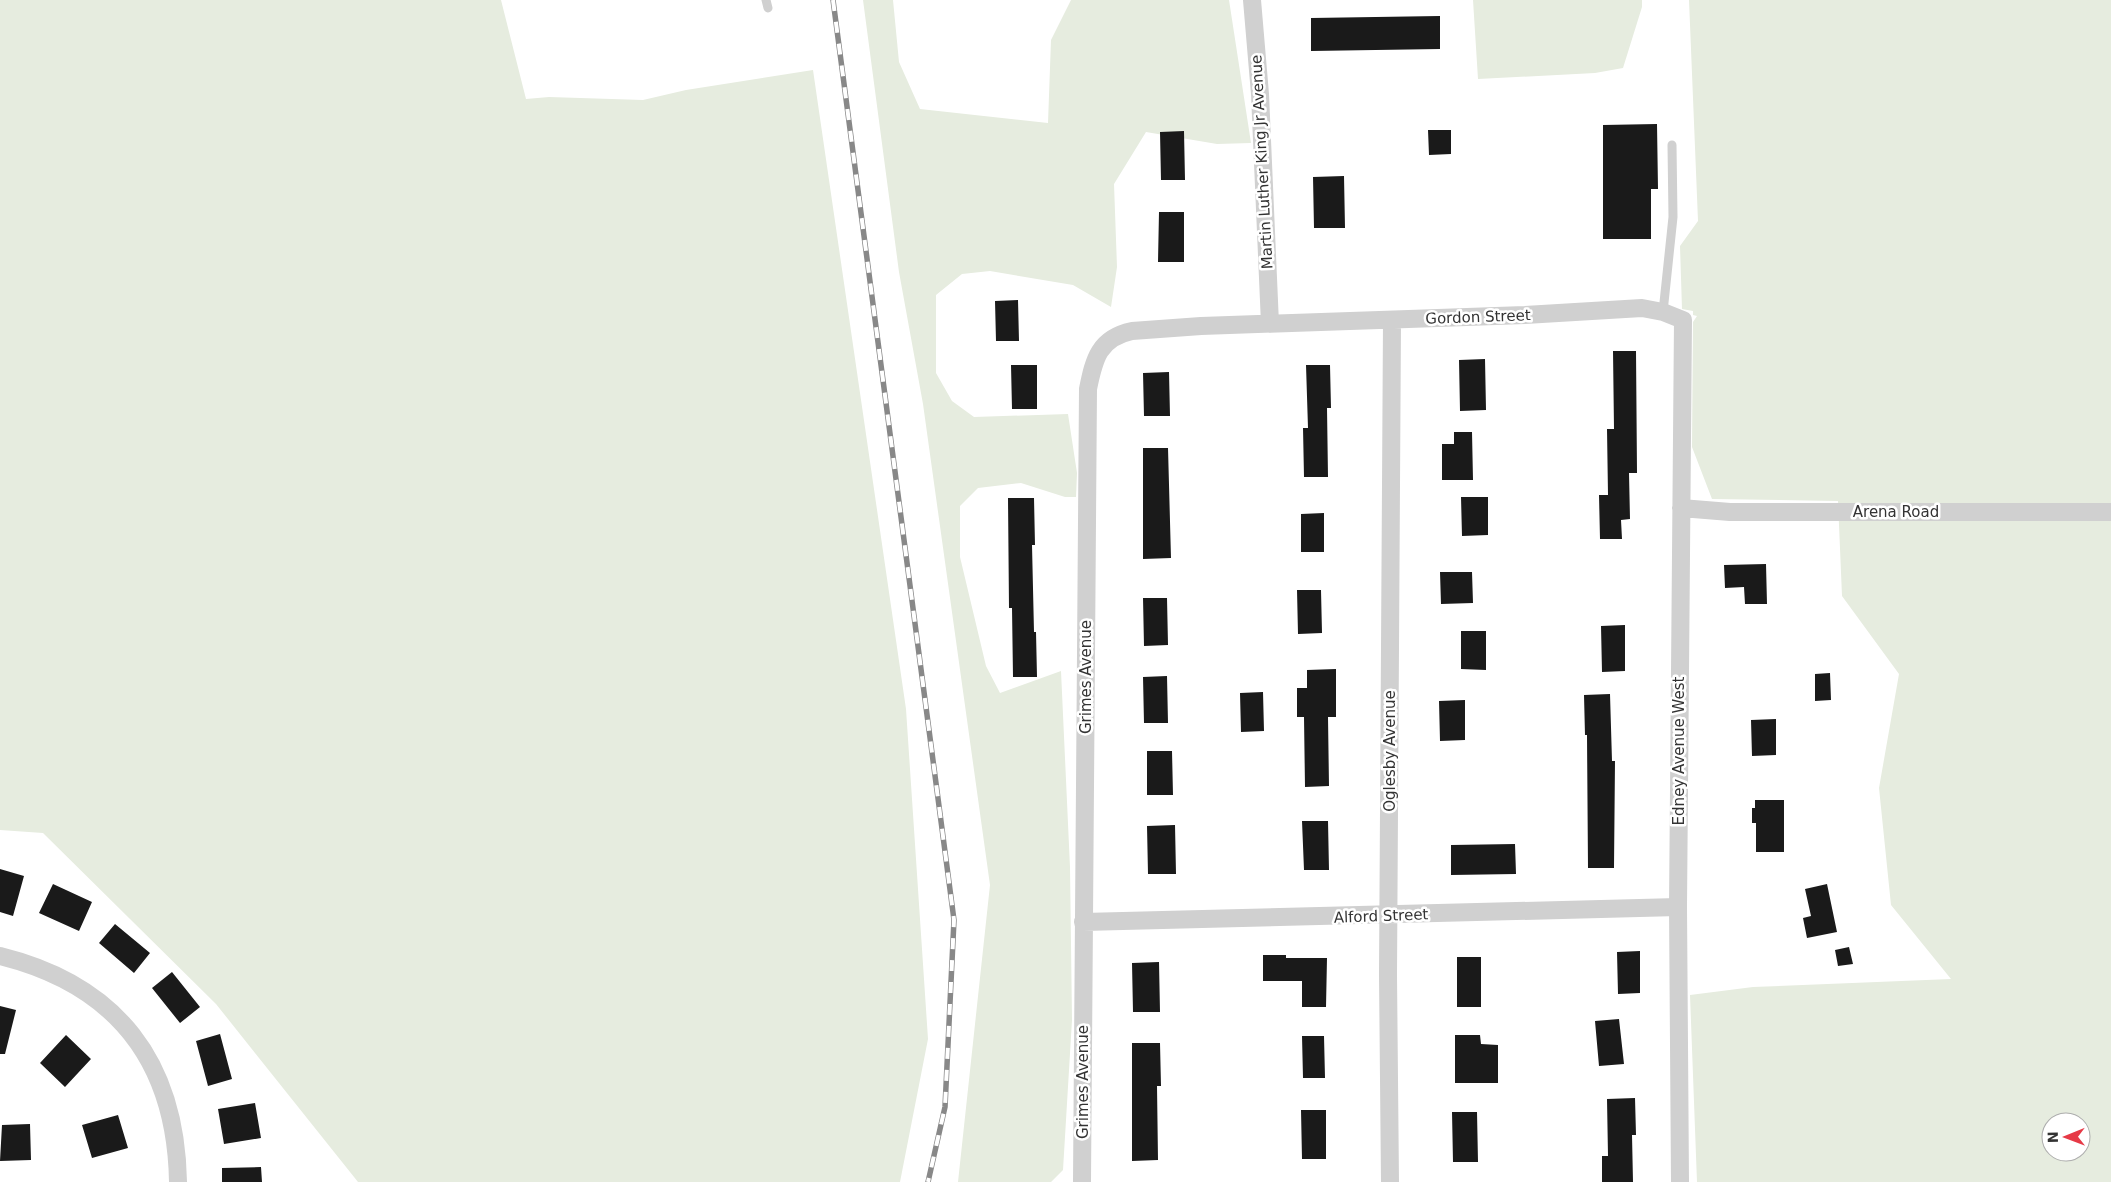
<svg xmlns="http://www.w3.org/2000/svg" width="2111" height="1182" font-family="'DejaVu Sans',sans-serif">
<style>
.green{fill:#e6ecdf;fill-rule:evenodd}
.building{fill:#1a1a1a}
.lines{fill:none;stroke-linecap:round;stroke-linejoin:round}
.service{stroke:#d0d0d0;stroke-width:9}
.minor{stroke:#d0d0d0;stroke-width:18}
.rail-casing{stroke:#888;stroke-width:5.5}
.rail{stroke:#fff;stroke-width:4;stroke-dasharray:11;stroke-linecap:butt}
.labels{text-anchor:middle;stroke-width:5;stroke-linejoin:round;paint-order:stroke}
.street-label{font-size:15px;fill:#333;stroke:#fff}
</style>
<rect width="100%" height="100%" fill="#fff"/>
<!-- green -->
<path class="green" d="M0 0H501L526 99 549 97 643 100 686 90 813 70 906 709 928 1039 900 1182H358L216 1004 43 833 0 830Z
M863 0H893L899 62 920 109 1048 123 1051 40 1071 0H1229L1251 143 1217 144 1146 132 1114 184 1117 267 1111 307 1073 285 990 271 962 274 936 295V373L952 401 974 417 1068 414 1077 473 1076 497H1065L1021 483 978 488 960 506V557L986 666 1000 693 1061 671 1070 867 1072 1020 1063 1170 1051 1182H958L990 885 923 404 899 272Z
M1473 0H1642V7L1623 68 1595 73 1478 79Z
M1689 0H2111V1182H1697L1690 995 1753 987 1951 979 1891 905 1879 788 1899 674 1842 596 1838 501 1712 499 1692 447 1693 322 1697 316 1693 315V311L1682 309 1680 246 1698 221ZM2051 1122H2081V1152H2051Z"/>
<!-- building -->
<path class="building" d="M1440 16V49L1311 51V18Z
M1657 124 1658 189H1651V239H1603V125Z
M1428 130H1451V154L1429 155Z
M1184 131 1185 180H1161L1160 132Z
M1344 176 1345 228H1314L1313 177Z
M1159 212H1184V262H1158Z
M1018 300 1019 341H996L995 301Z
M1613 351H1636L1637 473H1629L1630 519 1621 520 1622 539H1600L1599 495H1608L1607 429H1614Z
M1485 359 1486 410 1460 411 1459 360Z
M1011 365H1037V409H1012Z
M1306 365H1330L1331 408H1327L1328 477H1304L1303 428H1308Z
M1169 372 1170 416H1144L1143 373Z
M1454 432H1472L1473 480H1442V444H1454Z
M1143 448H1168L1171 558 1143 559Z
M1461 497H1488V535L1462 536Z
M1008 498H1034L1035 545H1032L1034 632H1036L1037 677H1013L1012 608H1009Z
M1324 513V552H1301V514Z
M1766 564 1767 604H1745L1744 587 1725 588 1724 565Z
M1440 572H1472L1473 603 1441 604Z
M1297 590H1321L1322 633 1298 634Z
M1143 598H1167L1168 645 1144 646Z
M1625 625V671L1602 672 1601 626Z
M1461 631H1486V670L1461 669Z
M1336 669V717H1328L1329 786 1305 787 1304 717H1297V688H1307V670Z
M1830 673 1831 700 1815 701V674Z
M1167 676 1168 723H1144L1143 677Z
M1263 692 1264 731 1241 732 1240 693Z
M1610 694 1612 761H1615L1614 868H1588L1587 735H1585L1584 695Z
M1465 700V740L1440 741 1439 701Z
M1776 719V755L1752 756 1751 720Z
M1147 751H1172L1173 795H1147Z
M1755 800H1784V852H1756V823H1752V808H1755Z
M1302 821H1328L1329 870H1304Z
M1175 825 1176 874H1148L1147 826Z
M1515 844 1516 874 1451 875V845Z
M0 869 24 876 13 916 0 912Z
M53 884 92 902 79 931 39 913Z
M1827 884 1837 932 1807 938 1803 918 1811 916 1805 889Z
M115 924 150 953 134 973 99 943Z
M1849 947 1853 964 1838 966 1835 950Z
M1640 951V993L1618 994 1617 952Z
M1263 955H1286V958H1327L1326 1007H1302V981H1263Z
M1457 957H1481V1007H1457Z
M1159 962 1160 1012H1133L1132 963Z
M172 972 200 1007 180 1023 152 988Z
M0 1006 16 1010 5 1054H0Z
M1619 1019 1624 1064 1599 1066 1595 1021Z
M220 1034 232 1079 208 1086 196 1041Z
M66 1035 91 1059 65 1087 40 1063Z
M1455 1035H1480L1481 1044 1498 1045V1083H1455Z
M1302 1036H1324L1325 1078H1303Z
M1132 1043H1160L1161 1086H1157L1158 1160 1132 1161Z
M1635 1098 1636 1135H1632L1633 1182H1602V1156H1608L1607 1099Z
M255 1103 261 1138 224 1144 218 1109Z
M1301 1110H1326V1159H1302Z
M1452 1112H1477L1478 1162H1453Z
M118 1115 128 1148 92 1158 82 1125Z
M30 1124 31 1160 0 1161 2 1125Z
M261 1167 262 1182H222V1168Z"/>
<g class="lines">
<!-- service -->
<path class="service" d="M766 0 768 8
M1663 312 1673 217 1672 145"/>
<!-- minor -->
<path class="minor" d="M1252 0 1260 94 1270 324
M1681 508 1730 512H2111
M1083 922 1678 907
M0 956C117 985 176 1062 178 1182
M1082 1182 1088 389C1094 359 1099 338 1132 331L1201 326 1525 315 1642 308 1663 312 1683 320 1678 907 1680 1182
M1390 1182 1388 975 1392 321"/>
<defs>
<path id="rail" d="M833 0 954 920 945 1107 928 1182"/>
</defs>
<!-- rail casing -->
<use href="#rail" class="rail-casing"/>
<!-- rail -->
<use href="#rail" class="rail"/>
</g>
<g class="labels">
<!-- street labels -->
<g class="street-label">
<text transform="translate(1262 162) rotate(-93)" y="5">Martin Luther King Jr Avenue</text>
<text transform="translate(1478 317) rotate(-2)" y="5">Gordon Street</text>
<text x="1896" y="517">Arena Road</text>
<text transform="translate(1086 677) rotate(-90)" y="5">Grimes Avenue</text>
<text transform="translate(1390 751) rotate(-90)" y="5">Oglesby Avenue</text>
<text transform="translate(1679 751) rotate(-90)" y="5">Edney Avenue West</text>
<text transform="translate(1381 916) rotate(-2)" y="5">Alford Street</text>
<text transform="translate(1083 1082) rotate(-90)" y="5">Grimes Avenue</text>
</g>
</g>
<!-- north arrow -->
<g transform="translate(2066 1137) rotate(269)"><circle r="24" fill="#ffffff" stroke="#adadad"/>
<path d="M0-4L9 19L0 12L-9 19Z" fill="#e63946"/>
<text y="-8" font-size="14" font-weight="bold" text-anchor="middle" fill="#333333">N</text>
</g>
</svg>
